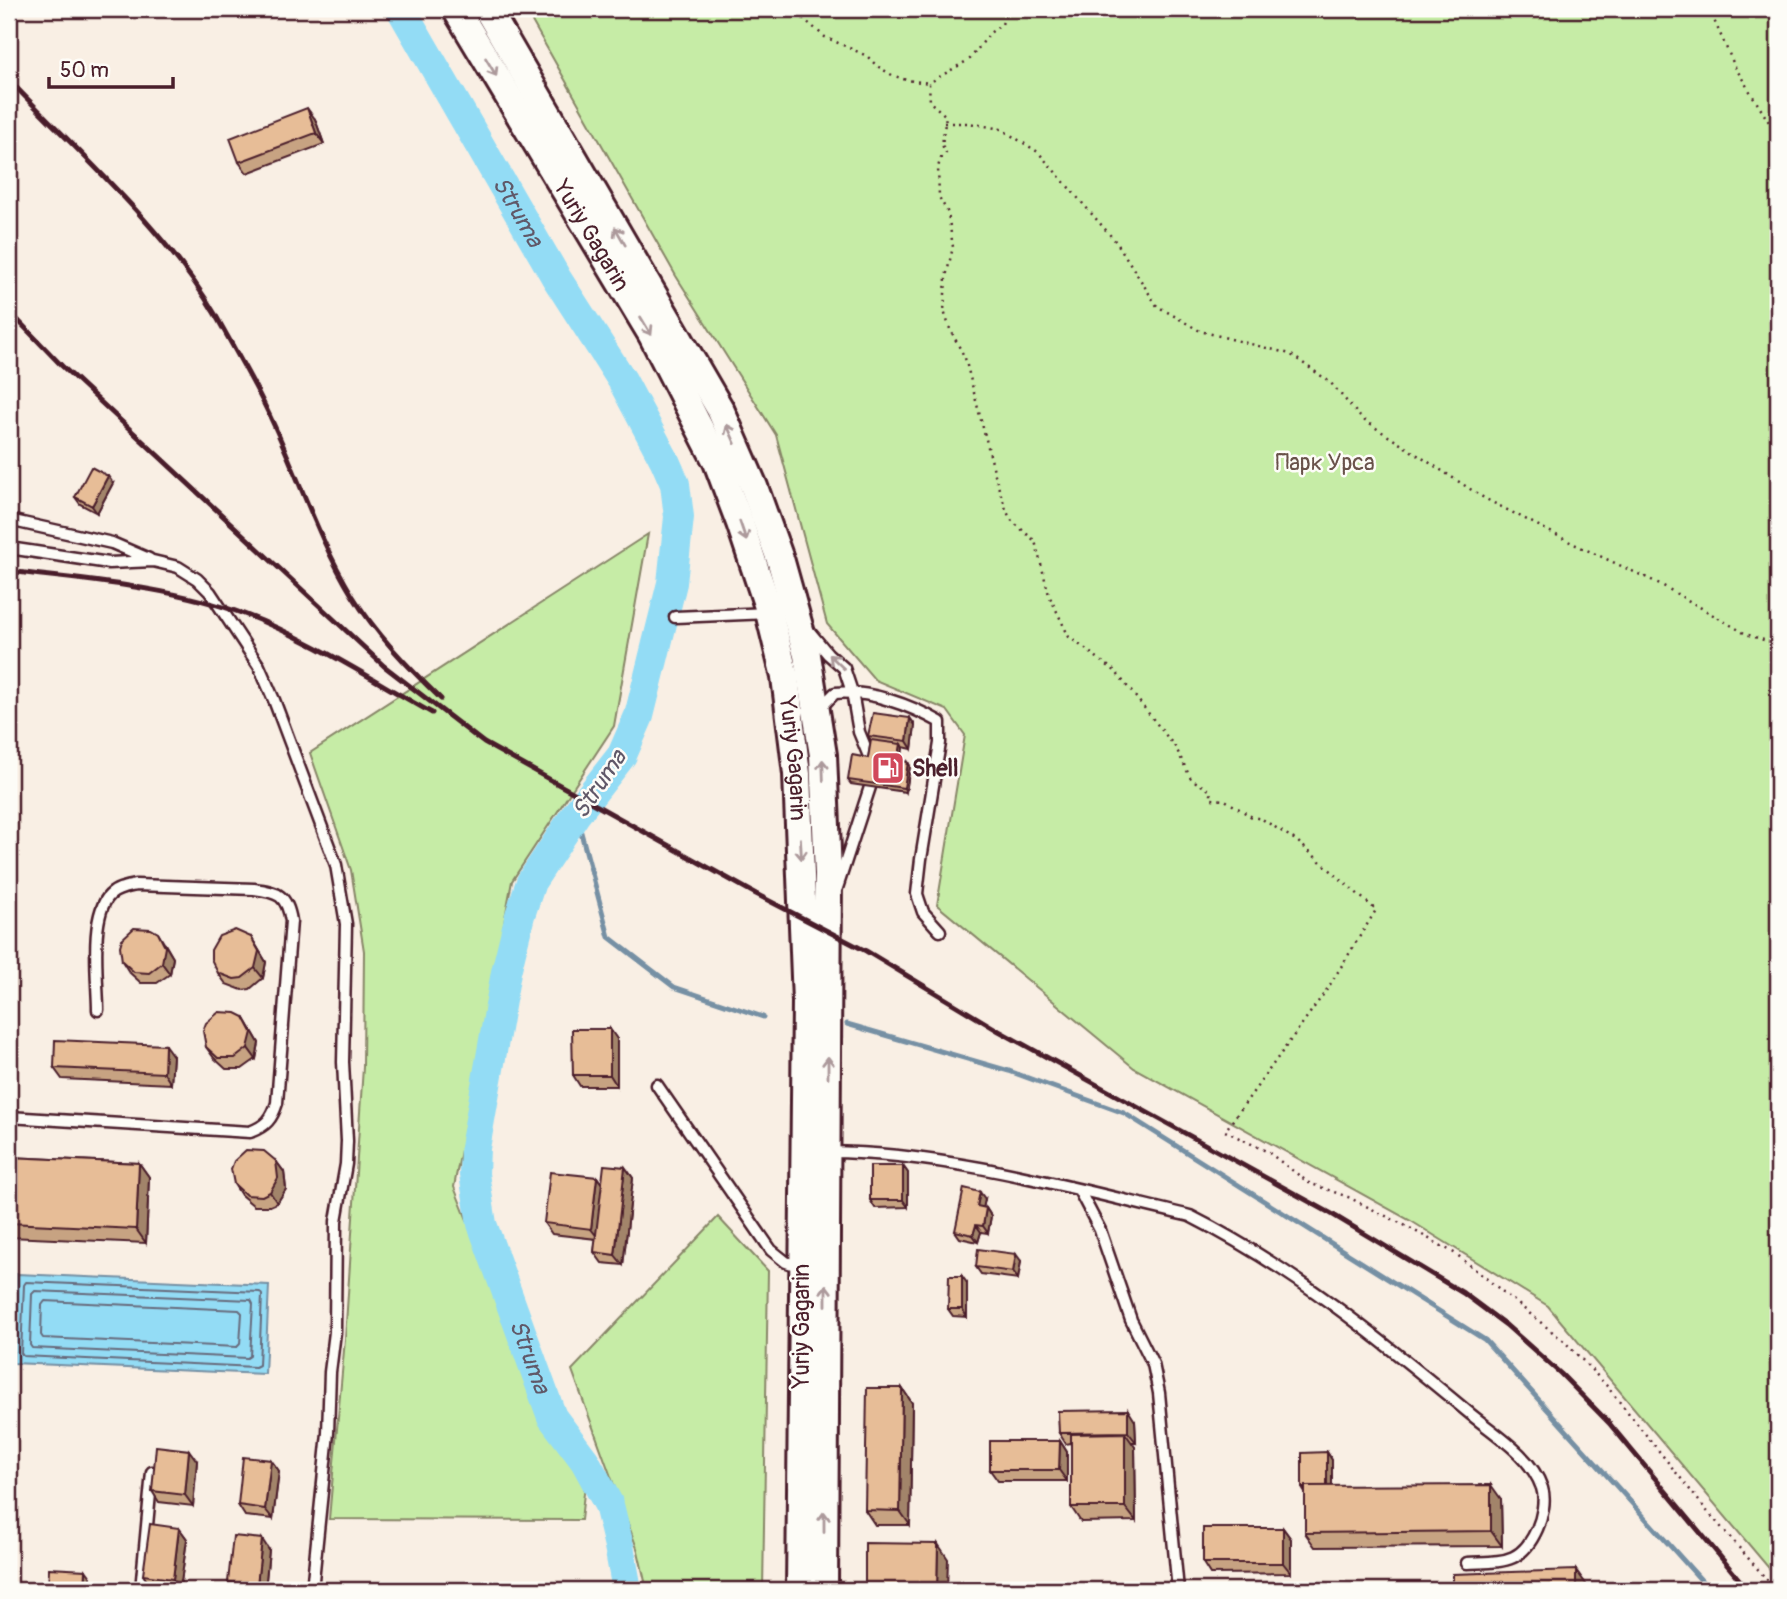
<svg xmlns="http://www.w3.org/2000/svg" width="1787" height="1599" font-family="Pangolin,sans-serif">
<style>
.green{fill:#c6eca6;stroke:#888668;stroke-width:2}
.water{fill:#93dcf5;stroke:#7690a4;stroke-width:2}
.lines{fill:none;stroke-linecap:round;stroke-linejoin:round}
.shore{stroke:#676b7c;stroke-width:2}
.stream{stroke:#7690a4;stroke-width:5}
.river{stroke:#93dcf5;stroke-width:30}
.lane-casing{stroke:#4a1f2b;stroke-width:15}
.secondary-casing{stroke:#4a1f2b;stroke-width:32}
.path{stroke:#4a1f2b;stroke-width:2.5;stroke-dasharray:2 5;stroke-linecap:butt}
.lane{stroke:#fdfcf7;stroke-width:10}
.secondary{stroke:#fdfcf7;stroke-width:26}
.rail{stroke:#4a1f2b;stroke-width:5}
.wall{fill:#c7a382;stroke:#4a1f2b;stroke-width:2}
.shaded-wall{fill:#a2846a;stroke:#4a1f2b;stroke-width:2}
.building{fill:#e7bd97;stroke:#4a1f2b;stroke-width:2}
.oneway{stroke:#ac999b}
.labels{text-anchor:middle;stroke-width:5;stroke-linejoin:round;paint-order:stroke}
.street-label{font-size:23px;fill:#4a1f2b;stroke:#fdfcf7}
.park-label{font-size:23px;fill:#69524a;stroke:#fdfcf7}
.poi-label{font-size:23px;font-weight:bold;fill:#4a1f2b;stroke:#fdfcf7;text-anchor:start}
.water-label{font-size:24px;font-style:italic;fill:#605868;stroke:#fdfcf7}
</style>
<rect width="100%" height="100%" fill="#f9efe4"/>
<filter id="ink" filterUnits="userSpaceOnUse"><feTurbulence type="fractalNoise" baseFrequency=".0143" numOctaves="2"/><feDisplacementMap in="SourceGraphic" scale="14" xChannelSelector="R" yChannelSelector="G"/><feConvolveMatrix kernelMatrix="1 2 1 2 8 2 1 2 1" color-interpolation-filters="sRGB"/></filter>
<g filter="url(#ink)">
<!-- green -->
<path class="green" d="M525 9H1778V1579L1548 1306 1411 1221 1134 1068 937 905 965 735 947 710 875 680 827 624 776 435 676 276Z
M648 534 614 726 512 881 454 1187 552 1434 585 1484 581 1520 329 1519 345 1339 363 1067 364 951 351 870 310 753Z
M718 1217 768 1271 763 1590H647L638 1551 572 1370Z"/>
<!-- water -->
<path class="water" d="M17 1274 269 1285 265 1374 13 1363Z"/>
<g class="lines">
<!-- shore -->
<path class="shore" d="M26 1282 260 1292 262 1295 259 1365 255 1367 23 1356 21 1353 24 1285Z
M35 1291 251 1300 253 1304 250 1356 247 1358 32 1348 30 1345 32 1294Z
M45 1301 239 1310 242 1313 240 1344 237 1347 43 1338 41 1335 42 1305Z"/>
<!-- stream -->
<path class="stream" d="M576 814 609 937 674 987 763 1017
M847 1024 1009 1071 1124 1113 1485 1340 1710 1590"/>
<!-- river -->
<path class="river" id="s1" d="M401 9 557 279 622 380 665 461 675 484 679 517 672 583 639 716 622 755 576 814 531 882 520 915 506 972 475 1148 474 1174 482 1224 552 1417 585 1461 609 1505 619 1546 627 1590"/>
<defs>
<path id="lane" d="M9 520 112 543 149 559
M9 548 109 563 153 561 178 567 197 579 210 592 259 666 274 700 336 865 346 924 343 1062 347 1141 346 1164 336 1221 335 1332 330 1372 328 1433 312 1590
M675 617 769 613
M808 630 828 654 844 668 852 692 859 732 871 761 870 787 837 888
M821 707 835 693C870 690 910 705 940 722V743L921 859 917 894 923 912 940 931
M657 1085 771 1250 786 1262 801 1267
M9 1117 250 1132C266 1126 272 1119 277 1103L291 921C287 895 278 892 254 889L136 885C127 887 117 888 110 895 89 915 98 982 98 1010
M828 1152C950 1153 1071 1188 1190 1216 1293 1268 1379 1338 1468 1412 1493 1433 1531 1455 1542 1488 1546 1500 1542 1518 1537 1529 1521 1565 1502 1561 1467 1563
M1079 1190 1100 1230 1131 1320 1153 1364 1159 1393 1178 1590
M141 1590 152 1472"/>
<g id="secondary">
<path id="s2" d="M456 9 652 335 717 462 740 523 767 604 785 677 797 774 806 1002 800 1590"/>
<path d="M487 9 720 409 754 487 781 562 807 655 823 755 828 874 824 1590"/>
</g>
</defs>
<!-- lane casing -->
<use href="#lane" class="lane-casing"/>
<!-- secondary casing -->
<use href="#secondary" class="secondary-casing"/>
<!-- path -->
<path class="path" d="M792 9 825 37 867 56 877 66 892 75 906 80 929 83
M1008 9 1002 24 990 33 970 59 929 83 930 102 946 116 942 145 946 153 941 158 938 167 939 197 948 213 953 247 946 277 944 311 950 329 965 358 998 486 1007 512 1012 521 1035 541 1049 595 1069 637 1115 671 1176 748 1191 779 1211 791V799L1225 800 1252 817 1262 819 1297 841 1376 910 1328 988 1225 1131 1268 1152 1309 1183 1348 1197 1408 1227 1456 1254 1565 1342 1606 1385 1707 1511 1776 1590
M1709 9 1735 67 1778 137
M944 123H969L1001 129 1038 152 1117 243 1157 306 1200 331 1290 354 1330 382 1362 419 1484 498 1574 544 1660 584 1746 634 1778 645"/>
<!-- lane -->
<use href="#lane" class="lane"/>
<!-- secondary -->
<use href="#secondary" class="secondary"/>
<!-- rail -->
<path class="rail" d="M9 80C77 151 165 229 215 314 231 343 248 372 263 402 295 465 315 534 352 595 376 634 408 667 441 699
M9 311 62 366 384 666 484 743 756 894 866 951 999 1031 1330 1213 1463 1293 1506 1325 1561 1374 1609 1423 1748 1590
M9 571C87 581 169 586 244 614 310 639 371 679 432 713"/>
</g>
<!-- wall -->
<path class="wall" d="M315 119 324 144 247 173 239 162Z
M113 483 97 513 80 504 75 497Z
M910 718 915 725 912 749 903 747 901 761 908 762 910 766 906 792 851 784 848 780 868 758 871 740 868 736Z
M251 937 266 962 263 978 250 989 242 990 226 984 218 973Z
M165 944 173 958 170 974 157 983H141L129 972 122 961Z
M244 1017 259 1043 256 1059 242 1069H226L214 1058 206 1047Z
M617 1039V1086H580L573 1075Z
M173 1056 171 1084 62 1079 54 1068Z
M9 1157 139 1163 149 1177 146 1243 9 1237V1251Z
M276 1161 284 1172 286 1189 277 1203 270 1206H254L241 1195 234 1184Z
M903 1166 908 1173V1207L875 1208 870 1200Z
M625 1167 633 1178 623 1265 602 1263 594 1252 596 1239 552 1234 544 1223 597 1177 602 1184Z
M985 1199 983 1208H986L991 1216 988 1233 981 1232 978 1242 960 1238 955 1231Z
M1021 1261 1018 1279 981 1274 976 1267Z
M967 1283V1317L953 1316 948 1309Z
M902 1388 912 1403 910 1525H875L865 1510Z
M1135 1421 1136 1442H1131L1135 1447 1136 1521 1081 1522 1071 1507V1443L1066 1444 1059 1433Z
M1060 1441 1067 1452V1481H998L990 1470Z
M1327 1452 1332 1460V1486L1501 1499 1502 1546 1315 1547 1305 1533V1493L1302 1488Z
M271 1460 279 1471 273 1519 245 1516 238 1505Z
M197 1461 193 1506 159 1502 152 1491Z
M179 1528 187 1539 180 1589 151 1586 143 1575Z
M1283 1528 1291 1539V1573L1210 1574 1203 1563Z
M269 1550 265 1590H234L228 1582Z"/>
<!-- shaded-wall -->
<path class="shaded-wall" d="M307 108 315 119 324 144 316 133Z
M108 476 113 483 97 513 92 506Z
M910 718 915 725 912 749 907 741Z
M901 744 903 747 901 764 898 761Z
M908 762 910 766 906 792 904 788Z
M158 933 173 958 170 974 162 963Z
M251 937 266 962 263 978 255 968Z
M244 1017 259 1043 256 1059 248 1048Z
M610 1029 617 1039V1086L610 1075Z
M165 1045 173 1056 171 1084 164 1073Z
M276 1161 284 1172 286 1189 277 1203 270 1192Z
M139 1163 149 1177 146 1243 136 1229Z
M903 1166 908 1173V1207L903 1200Z
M625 1167 633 1178 623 1265 615 1255Z
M597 1177 604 1187 599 1239 591 1229Z
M980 1192 985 1199 982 1214 977 1206Z
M986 1208 991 1216 988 1233 983 1226Z
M976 1225 981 1232 978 1242 973 1235Z
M1016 1254 1021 1261 1018 1279 1013 1272Z
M962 1276 967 1283V1317L962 1309Z
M902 1388 912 1403 910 1525 900 1511Z
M1128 1410 1135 1421 1136 1442 1128 1432Z
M1125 1433 1135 1447 1136 1521 1125 1507Z
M1060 1441 1067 1452V1481L1059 1470Z
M189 1450 197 1461 193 1506 185 1495Z
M1327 1452 1332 1460V1495L1327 1488Z
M271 1460 279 1471 273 1519 265 1509Z
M1491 1485 1501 1499 1502 1546 1491 1531Z
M179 1528 187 1539 180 1589 173 1579Z
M1283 1528 1291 1539V1573L1283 1563Z
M262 1539 269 1550 265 1590H260L257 1585Z
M938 1544 948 1559 947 1590H937Z
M86 1570 91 1577V1590H85Z
M1576 1570 1586 1584V1590H1576Z"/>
<!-- building -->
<path class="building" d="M307 108 316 133 239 162 230 138Z
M91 467 108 476 92 506 75 497Z
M873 713 910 718 907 741 868 736Z
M871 740 901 744 898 761 908 762 904 788 848 780 852 755 868 758Z
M134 928 151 929 158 933 165 947 162 963 149 973 134 972 122 961 120 946 122 939Z
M235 930 251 937 259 951 255 968 242 978 234 979 218 973 211 959V950L219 936Z
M219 1012 236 1013 244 1017 252 1032 248 1048 235 1058H218L206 1047 203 1031 206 1023Z
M572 1029H610V1075H573Z
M55 1040 165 1045 164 1073 54 1068Z
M246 1150 264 1151 276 1161 278 1178 270 1192 262 1196 246 1195 234 1184 231 1169 234 1161Z
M9 1157 139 1163 136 1229 9 1223Z
M604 1165 625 1167 615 1255 594 1252Z
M870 1166H903V1200H870Z
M550 1172 597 1177 591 1229 544 1223Z
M964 1188 980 1192 977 1206 986 1208 983 1226 976 1225 973 1235 955 1231Z
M978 1249 1016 1254 1013 1272 976 1267Z
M949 1276H962V1309H948Z
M867 1388H902L900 1511 865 1510Z
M1128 1410V1432L1059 1433 1058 1411Z
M1125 1433V1507H1071V1434Z
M990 1441H1060L1059 1470H990Z
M156 1446 189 1450 185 1495 152 1491Z
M1327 1452V1486H1305V1488H1302V1453Z
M243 1457 271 1460 265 1509 238 1505Z
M1491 1485V1531L1305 1533V1486Z
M150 1524 179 1528 173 1579 143 1575Z
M1203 1528H1283V1563H1203Z
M233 1536 262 1539 257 1585 228 1582Z
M865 1543 938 1544 937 1590H865Z
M49 1568 86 1570 85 1590H48Z
M1576 1570V1590H1453V1574Z"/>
<!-- one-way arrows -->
<defs><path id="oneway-shaft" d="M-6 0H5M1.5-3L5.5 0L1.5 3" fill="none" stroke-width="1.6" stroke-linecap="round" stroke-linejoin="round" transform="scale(1.75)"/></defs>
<g class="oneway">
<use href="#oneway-shaft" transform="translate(491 67) rotate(59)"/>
<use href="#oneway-shaft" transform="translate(620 236) rotate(-120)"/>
<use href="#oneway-shaft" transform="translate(646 326) rotate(59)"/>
<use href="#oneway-shaft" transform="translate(731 434) rotate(-114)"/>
<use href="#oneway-shaft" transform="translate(743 531) rotate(71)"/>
<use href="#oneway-shaft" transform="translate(837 662) rotate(-136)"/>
<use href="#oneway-shaft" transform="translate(823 770) rotate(-92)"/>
<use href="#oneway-shaft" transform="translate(801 849) rotate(87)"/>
<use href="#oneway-shaft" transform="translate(828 1067) rotate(-90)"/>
<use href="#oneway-shaft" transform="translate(826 1295) rotate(-90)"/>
<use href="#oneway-shaft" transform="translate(824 1522) rotate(-90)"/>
</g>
</g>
<!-- icons -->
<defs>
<symbol id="fuel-square" viewBox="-11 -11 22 22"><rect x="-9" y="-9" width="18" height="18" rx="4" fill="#d1495b" stroke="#fdfcf7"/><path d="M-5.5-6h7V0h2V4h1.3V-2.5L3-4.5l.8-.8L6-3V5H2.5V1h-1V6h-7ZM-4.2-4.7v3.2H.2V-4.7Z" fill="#fff"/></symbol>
</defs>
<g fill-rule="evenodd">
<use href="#fuel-square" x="869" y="749" width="38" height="38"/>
</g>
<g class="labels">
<!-- street labels -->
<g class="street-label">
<text dy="8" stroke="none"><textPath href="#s2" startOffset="264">Yuriy Gagarin</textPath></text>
<text dy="8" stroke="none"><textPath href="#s2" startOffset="831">Yuriy Gagarin</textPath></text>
<text transform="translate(801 1326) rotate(-90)" y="8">Yuriy Gagarin</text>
</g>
<!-- park labels -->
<g class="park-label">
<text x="1325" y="470">Парк Урса</text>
</g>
<!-- poi labels -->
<g class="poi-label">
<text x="912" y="776">Shell</text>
</g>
<!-- water labels -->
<g class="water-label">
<text dy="8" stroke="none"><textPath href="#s1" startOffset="234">Struma</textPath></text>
<text transform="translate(599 784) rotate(-56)" y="8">Struma</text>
<text dy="8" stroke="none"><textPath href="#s1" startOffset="1474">Struma</textPath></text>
</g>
</g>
<!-- margin -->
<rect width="1787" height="1599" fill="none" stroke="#fdfcf7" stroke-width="35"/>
<rect x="18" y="18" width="1752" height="1564" fill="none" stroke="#4a1f2b" stroke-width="2.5" filter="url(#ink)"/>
<!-- scale -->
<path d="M49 77v10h124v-10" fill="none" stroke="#4a1f2b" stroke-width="3.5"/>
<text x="60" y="77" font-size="21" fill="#4a1f2b" stroke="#fdfcf7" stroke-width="5" paint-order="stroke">50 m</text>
</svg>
